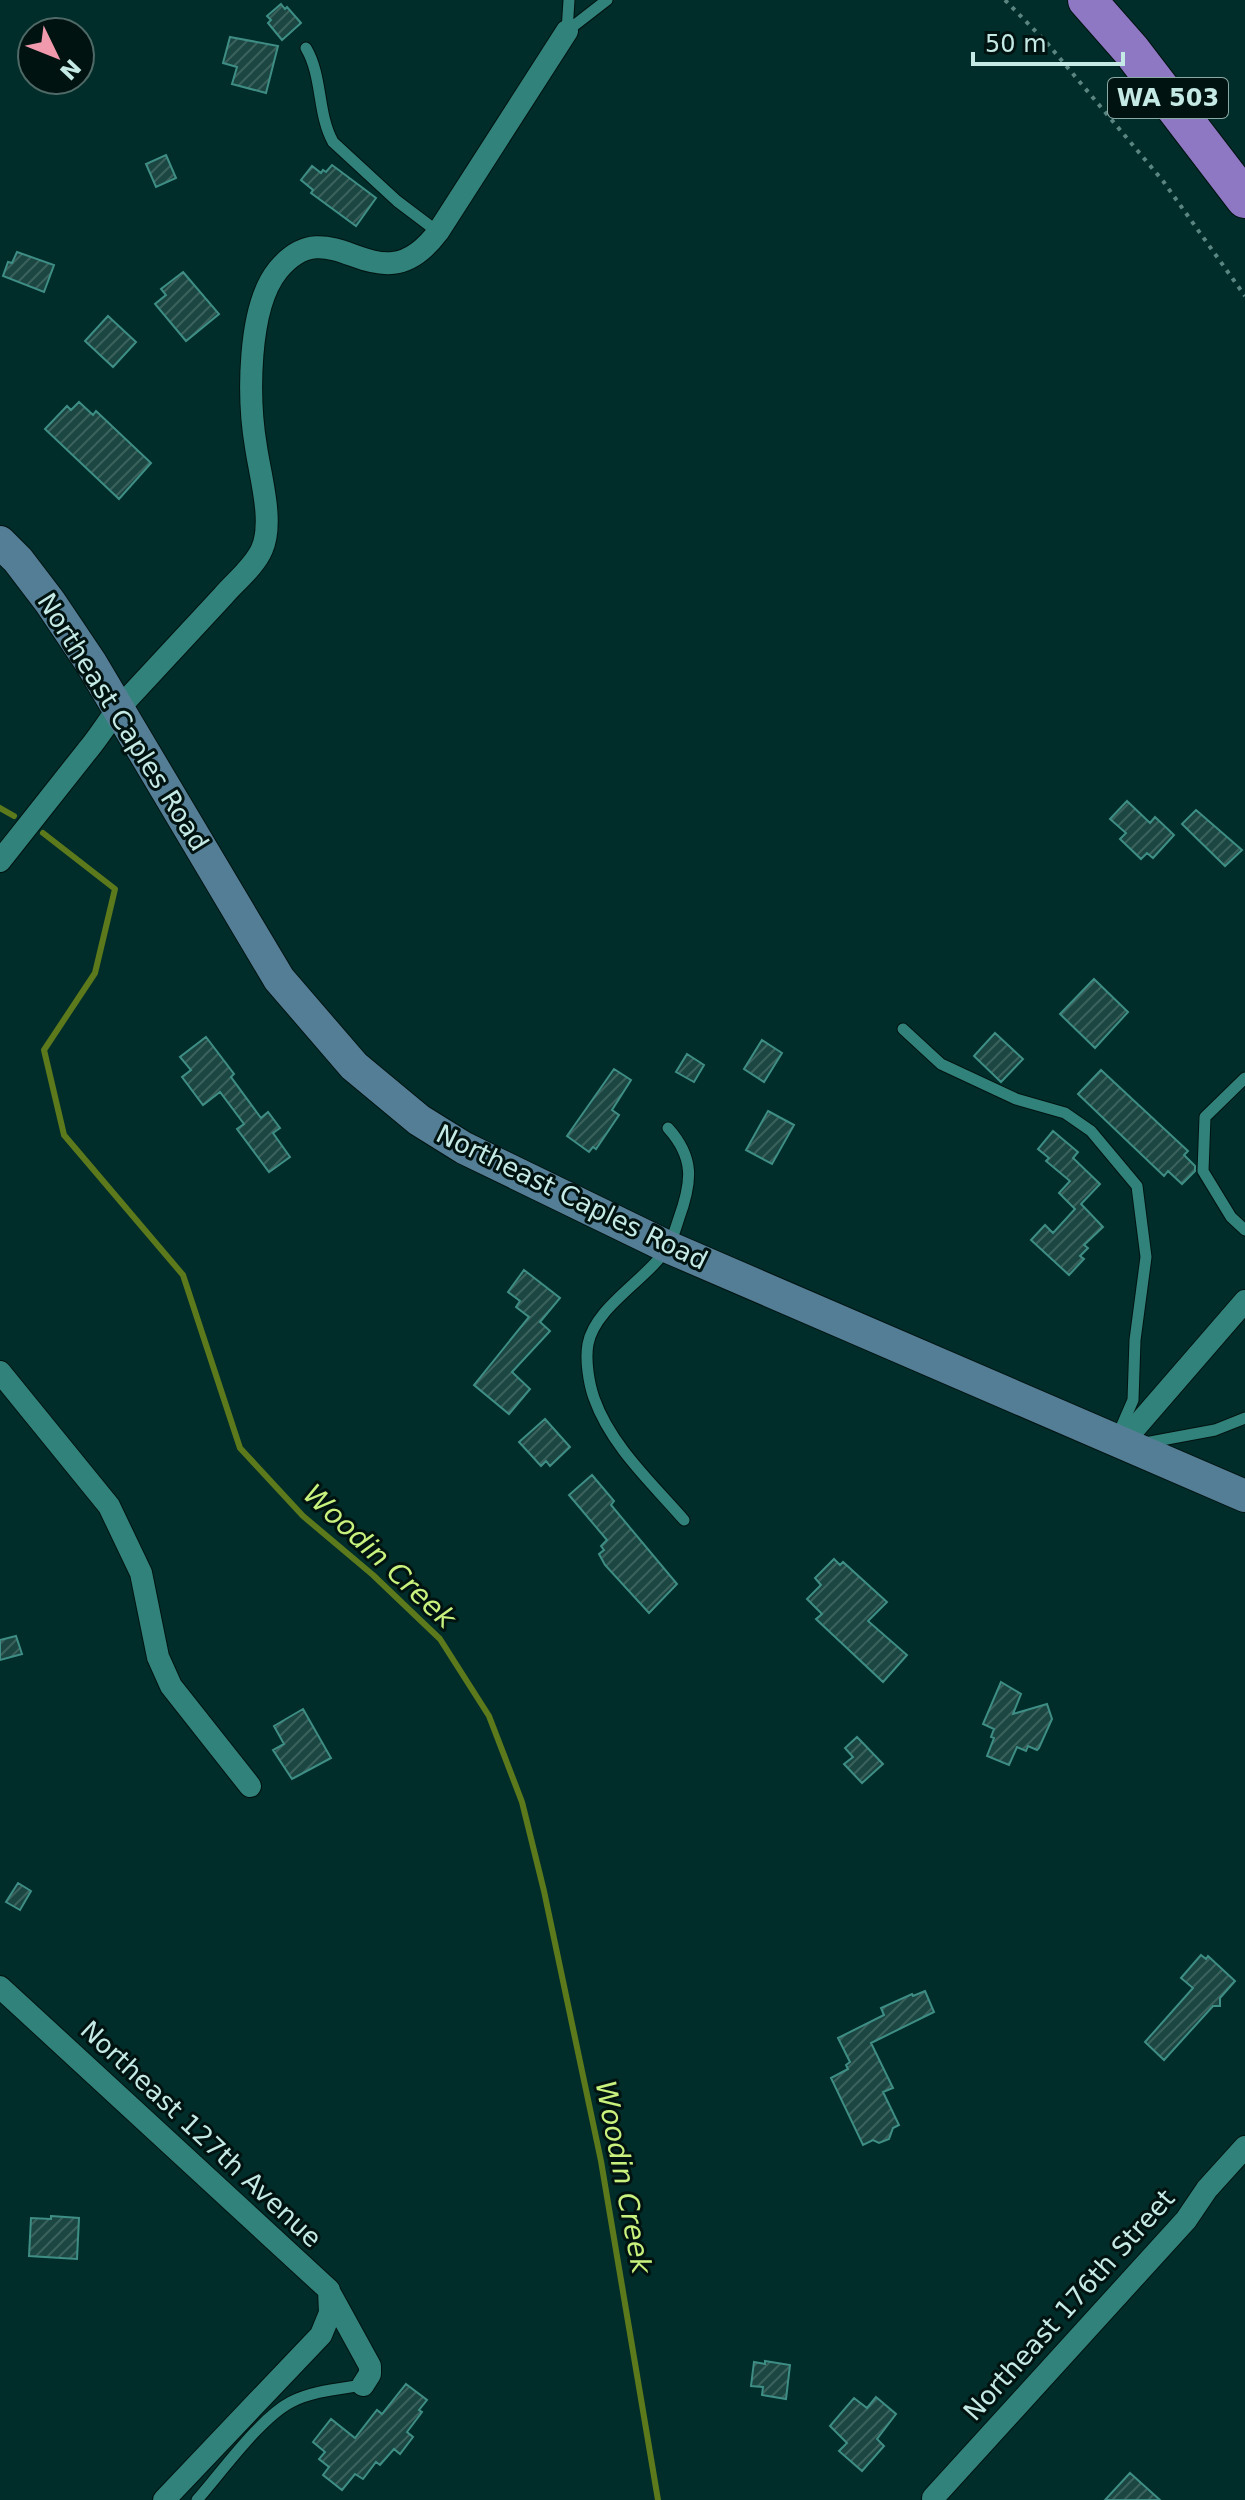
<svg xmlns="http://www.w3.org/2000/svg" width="1245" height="2500" font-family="'DejaVu Sans',sans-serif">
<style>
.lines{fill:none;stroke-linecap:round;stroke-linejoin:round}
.stream{stroke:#5c791c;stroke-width:6}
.building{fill:url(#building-hatch);stroke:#3e8e85;stroke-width:2}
.service-casing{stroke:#001311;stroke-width:13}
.minor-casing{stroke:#001311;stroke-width:24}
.secondary-casing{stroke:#001311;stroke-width:34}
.trunk-casing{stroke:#001311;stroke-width:40}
.path{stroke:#5b8580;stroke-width:4;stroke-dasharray:4 6;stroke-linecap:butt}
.service{stroke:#31827a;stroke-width:11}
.minor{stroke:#31827a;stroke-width:22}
.secondary{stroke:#547e95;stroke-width:32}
.trunk{stroke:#8e78c3;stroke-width:38}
.labels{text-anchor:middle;stroke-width:6;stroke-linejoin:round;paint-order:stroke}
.shield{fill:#001311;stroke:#8aaaa5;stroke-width:2}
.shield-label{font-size:24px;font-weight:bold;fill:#c5eae5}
.street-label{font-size:26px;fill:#c5eae5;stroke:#001311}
.water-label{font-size:28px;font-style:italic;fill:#c8f27d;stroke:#001311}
</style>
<defs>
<pattern id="building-hatch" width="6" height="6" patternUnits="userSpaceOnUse" patternTransform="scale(2)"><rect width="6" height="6" fill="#1b4641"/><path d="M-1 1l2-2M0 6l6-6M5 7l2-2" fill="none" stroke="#3b615c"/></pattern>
</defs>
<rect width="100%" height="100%" fill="#002d29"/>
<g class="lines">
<!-- stream -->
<path class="stream" d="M0 808 14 816
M43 833 115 889 95 973 44 1050 64 1135 183 1275 240 1448 303 1516 373 1575 440 1639 489 1716 522 1802 544 1891 601 2161 658 2500"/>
</g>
<!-- building -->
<path class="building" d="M281 4 285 9 287 7 301 23 282 40 268 23 271 20 267 16Z
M230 37 278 46 266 93 232 84 237 67 223 63Z
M166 155 176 178 156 187 146 164Z
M332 165 376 198 356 226 311 193 313 190 301 180 312 166 321 173 323 170 326 172Z
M17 252 54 265 44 292 3 276 8 262 12 263Z
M183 272 219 314 186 341 155 304 166 295 161 289Z
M108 316 136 342 113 367 85 341Z
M79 402 93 415 96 411 151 463 119 499 45 429 67 406 71 410Z
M1127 801 1150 823 1155 817 1174 835 1153 858 1147 853 1141 859 1120 839 1126 833 1110 819Z
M1196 810 1242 850 1225 866 1182 824Z
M1094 979 1128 1012 1095 1048 1060 1014Z
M995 1033 1023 1059 1001 1082 974 1056Z
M206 1037 234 1074 231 1077 258 1114 261 1118 268 1112 280 1128 273 1133 290 1157 269 1172 237 1129 244 1124 220 1092 203 1105 182 1077 191 1070 180 1057Z
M762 1040 782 1053 764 1082 744 1069Z
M687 1054 704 1065 694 1082 676 1072Z
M614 1069 631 1080 612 1110 619 1115 596 1149 593 1147 589 1152 567 1136Z
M1101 1070 1188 1151 1184 1155 1195 1166V1171L1182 1184 1168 1171 1164 1176 1078 1094Z
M768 1111 794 1125 772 1164 746 1150Z
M1053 1131 1078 1152 1073 1158 1100 1184 1081 1204 1103 1227 1084 1245 1088 1248 1080 1256 1084 1259 1069 1275 1031 1240 1045 1225 1053 1233 1075 1209 1059 1193 1070 1181 1046 1161 1049 1158 1038 1149Z
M524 1270 560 1298 540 1322 550 1331 512 1372 530 1389 509 1414 474 1385 529 1317 516 1307 520 1301 508 1292Z
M545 1419 570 1447 550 1466 546 1461 541 1466 519 1442Z
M592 1475 614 1501 611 1505 677 1584 649 1613 605 1565 599 1554 604 1550 601 1546 607 1540 569 1495Z
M834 1559 840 1565 843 1562 887 1602 868 1621 907 1655 883 1682 816 1619 822 1614 807 1599 821 1585 815 1578Z
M16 1636 22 1654 0 1660V1640Z
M1001 1682 1021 1694 1013 1714 1047 1704 1052 1719 1039 1748 1037 1750 1028 1746 1026 1751 1017 1747 1009 1765 987 1756 994 1738 991 1737 994 1729 983 1724Z
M303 1709 331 1758 292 1779 273 1750 284 1744 274 1726Z
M857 1737 883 1764 862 1783 844 1764 853 1757 845 1748Z
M18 1883 31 1891 20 1910 6 1902Z
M1201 1955 1206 1959 1208 1956 1235 1981 1220 1998V2006H1213L1164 2060 1145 2042 1193 1988 1181 1978Z
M925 1991 934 2012 871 2043 893 2088 883 2092 899 2125 893 2128 889 2139 879 2143 873 2140 863 2145 831 2078 848 2069 846 2065 850 2062 838 2038 884 2015 881 2008 912 1994 913 1996Z
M51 2216 79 2218 77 2259 29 2256 31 2218 51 2219Z
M765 2361 790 2365 786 2399 762 2395 763 2387 751 2386 754 2362 765 2364Z
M406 2384 427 2400 419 2410 422 2412 407 2432 413 2437 400 2454 394 2449 380 2465 376 2462 363 2479 355 2474 342 2490 323 2475 329 2467 319 2459 325 2452 313 2442 331 2419 355 2438 377 2410 382 2414Z
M876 2397 896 2414 877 2439 884 2446 862 2471 839 2451 847 2443 830 2426 854 2398 867 2408Z
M1130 2473 1160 2500H1105Z"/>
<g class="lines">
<defs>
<path id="service" d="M567 31 607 0
M567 31 569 0
M306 48C323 77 317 113 333 142L397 201 438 232
M903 1029 941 1064 1016 1099 1065 1113 1091 1131 1137 1186 1146 1257 1135 1340 1133 1400 1116 1439
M1245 1078 1205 1117 1203 1171 1231 1217 1245 1230
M668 1128C695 1158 692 1182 679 1218 676 1227 673 1238 668 1246 650 1278 595 1306 588 1344 585 1360 589 1384 594 1398 611 1446 652 1483 684 1520
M1145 1443 1215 1430 1245 1418
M197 2500C221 2473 260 2418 291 2402 312 2391 339 2389 363 2385"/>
<path id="minor" d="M0 861C29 824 58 788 87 751 99 737 108 721 120 707 154 670 189 633 223 596 235 582 255 566 262 549 274 522 260 475 256 447 248 400 247 308 278 270 333 203 377 313 438 232L567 31
M0 1372 109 1506 141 1573 158 1657 171 1686 250 1786
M1122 1443 1245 1301
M0 1987 329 2290 330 2313 321 2335 164 2500
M331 2295 370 2366V2374L363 2385
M933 2498 1186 2220 1207 2189 1245 2147"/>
<path id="secondary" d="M0 542 18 560 50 602 91 663 279 979 354 1066 419 1120 464 1148 668 1247 1245 1496"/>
<path id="trunk" d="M1087 0 1131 50 1245 199"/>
</defs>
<!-- service casing -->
<use href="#service" class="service-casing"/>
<!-- minor casing -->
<use href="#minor" class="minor-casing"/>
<!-- secondary casing -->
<use href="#secondary" class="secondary-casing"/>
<!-- trunk casing -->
<use href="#trunk" class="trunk-casing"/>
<!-- path -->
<path class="path" d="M1005 0 1047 43 1163 181 1245 296"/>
<!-- service -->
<use href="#service" class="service"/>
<!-- minor -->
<use href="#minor" class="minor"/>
<!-- secondary -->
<use href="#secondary" class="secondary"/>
<!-- trunk -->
<use href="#trunk" class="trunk"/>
</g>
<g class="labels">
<!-- shield labels -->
<rect class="shield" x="1108" y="78" width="120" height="40" rx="6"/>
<g class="shield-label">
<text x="1168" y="106">WA 503</text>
</g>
<!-- street labels -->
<g class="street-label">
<text transform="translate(123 722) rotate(58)" y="9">Northeast Caples Road</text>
<text transform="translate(572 1197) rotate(26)" y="9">Northeast Caples Road</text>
<text transform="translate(201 2134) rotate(43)" y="9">Northeast 127th Avenue</text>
<text transform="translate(1069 2305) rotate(-48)" y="9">Northeast 176th Street</text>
</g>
<!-- water labels -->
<g class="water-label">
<text transform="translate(380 1556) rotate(43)" y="10">Woodin Creek</text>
<text transform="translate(624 2177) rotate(79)" y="10">Woodin Creek</text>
</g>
</g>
<!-- north arrow -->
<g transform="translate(56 56) rotate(133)"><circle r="38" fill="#001311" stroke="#4f6966" stroke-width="2"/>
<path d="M0-6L14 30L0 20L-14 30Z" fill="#f29aad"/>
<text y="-12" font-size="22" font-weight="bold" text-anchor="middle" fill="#c5eae5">N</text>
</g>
<!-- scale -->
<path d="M973 52v12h150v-12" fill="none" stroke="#c5eae5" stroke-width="4"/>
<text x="985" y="52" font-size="24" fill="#c5eae5" stroke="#001311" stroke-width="6" paint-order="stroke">50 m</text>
</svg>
